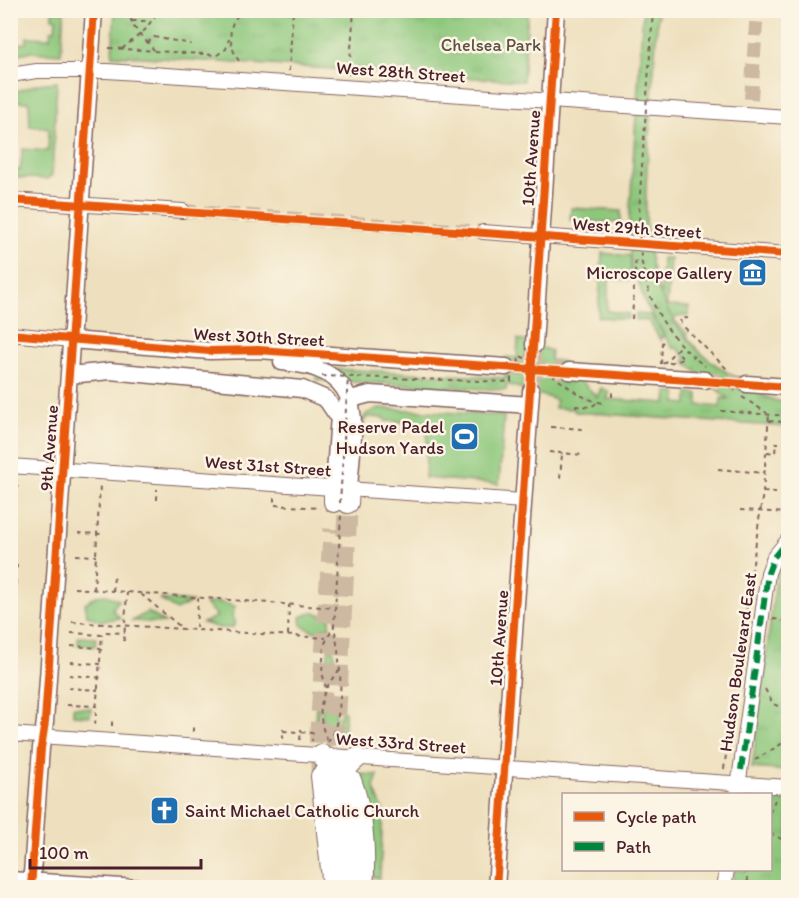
<svg xmlns="http://www.w3.org/2000/svg" width="799" height="898" font-family="Itim,sans-serif">
<style>
.green{fill:#8dc77b;stroke:#6c7353;stroke-width:1.5}
.park{fill:url(#park-tufts);stroke:#6c7353;stroke-width:1.5}
.lines{fill:none;stroke-linecap:round;stroke-linejoin:round}
.minor-tunnel{stroke:#cdb9a1;stroke-width:14;stroke-dasharray:14 7;stroke-linecap:butt}
.major-tunnel{stroke:#cdb9a1;stroke-width:16;stroke-dasharray:16 8;stroke-linecap:butt}
.highway-tunnel{stroke:#cdb9a1;stroke-width:20;stroke-dasharray:20 10;stroke-linecap:butt}
.minor-casing{stroke:#83635e;stroke-width:16}
.major-casing{stroke:#83635e;stroke-width:19}
.highway-casing{stroke:#83635e;stroke-width:22}
.path{stroke:#83635e;stroke-width:2;stroke-dasharray:4.5 4.5;stroke-linecap:butt}
.minor{stroke:#fff;stroke-width:14}
.major{stroke:#fff;stroke-width:16}
.highway{stroke:#fff;stroke-width:20}
.path-bridge{stroke:#83635e;stroke-width:2;stroke-dasharray:4.5 4.5;stroke-linecap:butt}
.quiet{stroke:#00873e;stroke-width:6;stroke-dasharray:12 6;stroke-linecap:butt}
.cycleway-casing{stroke:#fcf5e5;stroke-width:11}
.cycleway{stroke:#e8590c;stroke-width:8}
.labels{text-anchor:middle;stroke-width:5;stroke-linejoin:round;paint-order:stroke}
.park-label{font-size:18px;fill:#5e5143;stroke:#fcf5e5}
.street-label{font-size:18px;fill:#4a1f2b;stroke:#fcf5e5}
.poi-label{font-size:18px;fill:#4a1f2b;stroke:#fcf5e5;text-anchor:end}
</style>
<defs>
<pattern id="park-tufts" width="24" height="20" patternUnits="userSpaceOnUse" patternTransform="scale(1.5)"><rect width="24" height="20" fill="#8dc77b"/><path d="M3 7l-1-3M5 7V3M7 7l1-3M15 17l-1-3M17 17v-4M19 17l1-3" fill="none" stroke="#7baa6a"/></pattern>
</defs>
<rect width="100%" height="100%" fill="#fcf5e5"/>
<filter id="ink" filterUnits="userSpaceOnUse"><feTurbulence type="fractalNoise" baseFrequency=".0167" numOctaves="2"/><feDisplacementMap in="SourceGraphic" scale="12" xChannelSelector="R" yChannelSelector="G"/><feConvolveMatrix kernelMatrix="1 2 1 2 8 2 1 2 1" color-interpolation-filters="sRGB"/></filter>
<filter id="wash" filterUnits="userSpaceOnUse"><feTurbulence type="fractalNoise" baseFrequency=".008" numOctaves="4" result="noise"/><feDisplacementMap in="SourceGraphic" scale="24" xChannelSelector="R" yChannelSelector="G"/><feGaussianBlur stdDeviation="1.35" result="paint"/><feColorMatrix in="noise" values="0 0 0 0 0 0 0 0 0 0 0 0 0 0 0 0 0 1.4 0 .05"/><feComposite in="paint" operator="in"/></filter>
<g filter="url(#wash)">
<rect width="100%" height="100%" fill="#eee0be"/>
<!-- green -->
<path class="green" d="M52 11H64L61 54 29 52 11 55V45L26 43 27 37 50 38 51 30H55L56 19 52 18Z
M57 82 52 175 47 179 11 177V170H20L23 149 48 151 49 128 30 126 29 102 11 101V93L38 84Z
M571 208 621 211V223L570 220Z
M602 253 632 256 631 280 609 279 607 311 629 314 628 319 598 317Z
M662 258H670L667 306 689 307 688 316 676 317 674 320 687 333 688 338 696 349 673 322 661 299Z
M636 314 651 315 665 337H661V341L649 321 636 320Z
M379 408 504 416 499 484 425 478 428 423 385 421V418L367 417 364 422 359 423 366 414Z
M96 596 106 595 119 600 112 609 120 618 101 621 87 615 85 603Z
M159 599 192 602 176 610Z
M218 602 235 606 232 616 235 624 232 628H220L203 623 217 616 205 604Z
M148 612 165 623 132 621Z
M313 612 330 617V627L315 632 302 626 301 617Z
M78 637 96 638 95 646 78 645Z
M331 644 337 662 325 678 329 646Z
M317 687 323 688 318 716 322 740 314 738Z
M330 688C338 697 339 726 328 734 319 723 321 698 330 688Z
M73 707 91 708 90 716 73 715Z
M341 712H345L343 742 333 739Z
M356 774 378 775 374 788 383 811 380 878 373 877V860Z"/>
<!-- park -->
<path class="park" d="M115 11H528L523 81 112 55Z
M643 11H658C655 53 652 96 649 138 642 231 639 318 728 373 747 385 766 401 788 403V427L575 412 574 409 555 408 556 400 507 384 506 390 316 380 317 368 508 378 505 375 506 357 517 358 518 339 551 351 550 360 561 361 597 397 601 388 610 392 607 399 666 403 667 392 677 393 676 403 687 404 688 393 698 394V405L720 407 721 398 728 399 684 361 687 359 676 347 673 349 671 346 645 303 636 274H631L629 223Z
M788 553V771L752 768 776 576Z
M748 790 788 795V887L732 888 734 870H770V794H744Z"/>
</g>
<g filter="url(#ink)">
<g class="lines">
<!-- minor-tunnel -->
<path class="minor-tunnel" d="M751 99 757 10
M183 211 483 232"/>
<!-- major-tunnel -->
<path class="major-tunnel" d="M506 367 569 371
M705 380 747 384
M531 391 534 345"/>
<!-- highway-tunnel -->
<path class="highway-tunnel" d="M321 772 319 739 333 529
M347 773 337 752 335 738 348 503"/>
<defs>
<path id="minor" d="M10 75 37 71H107L788 117
M10 200 183 211
M483 232 788 254
M10 334 71 340
M10 466 523 501
M10 734 788 787
M737 794 768 573 774 557 788 540
M724 888 727 870"/>
<path id="major" d="M71 340 210 351 258 350 506 367
M534 345 556 10
M282 362C371 369 353 423 349 489
M569 371 705 380
M69 375 110 371 302 389 326 399 339 418
M747 384 788 387
M334 488 339 415 351 399 370 394 530 405
M10 880 138 888
M31 888 41 748 45 722 94 10
M496 888 531 391"/>
<path id="highway" d="M334 502V488
M348 503 349 489
M322 755 331 774 334 792
M321 776 333 888
M351 780C364 815 366 851 363 888
M351 888 340 782 342 772 357 758"/>
</defs>
<!-- minor casing -->
<use href="#minor" class="minor-casing"/>
<!-- major casing -->
<use href="#major" class="major-casing"/>
<!-- highway casing -->
<use href="#highway" class="highway-casing"/>
<!-- path -->
<path class="path" d="M127 10 134 27 154 50
M260 10 293 13
M320 10 354 13
M202 18V10
M132 21H150
M147 43 154 37 191 44
M109 48 217 55 226 49 229 39
M122 49 145 30 159 10
M239 61C227 45 225 12 252 10
M289 71 293 10
M349 75 354 10
M688 318 680 319 681 324 727 369
M632 319 636 256
M697 360 705 366
M669 363 684 359 676 350
M661 364 662 343 666 339
M663 364 681 345
M727 385 735 391
M612 397V388
M742 397 767 413
M575 406 591 407 598 402
M721 411 788 416
M769 421 788 422
M551 427 584 429
M549 452 583 455
M767 452 775 453 776 443H779
M718 469 765 473
M560 478 562 454
M10 485H13V491H17
M763 492 776 493
M274 497V505L320 508
M16 498 18 480
M10 499 16 500
M157 500V489
M740 510 788 513
M78 533 101 534
M76 555 96 556
M10 573 16 571 17 566 12 564
M10 581 16 578 14 618 10 616
M74 588 335 608
M94 590 100 485
M113 591 114 574
M141 594 183 629
M786 604 788 614
M773 619 788 621
M72 622 326 638
M10 625 13 626 10 633
M196 628 198 598
M71 633 102 635 106 632 125 633
M288 635 289 605
M124 641 127 592
M71 646 101 648
M70 662 100 664
M69 675 103 678
M68 688 98 690
M326 688 322 672 324 645 334 626 341 515
M765 689 773 704 788 710
M67 705 97 706
M95 725 102 635
M112 726V717
M283 731 313 733 312 741
M193 732V723
M283 739V729
M300 740 301 729
M327 740C316 715 319 691 339 671
M328 742C347 714 340 657 334 626
M755 760 788 740
M724 769 763 492 769 414
M770 812 775 800
M770 833 785 841 788 850
M743 870 748 881 756 888"/>
<!-- minor -->
<use href="#minor" class="minor"/>
<!-- major -->
<use href="#major" class="major"/>
<!-- highway -->
<use href="#highway" class="highway"/>
<!-- path-bridge -->
<path class="path-bridge" d="M653 10C650 58 646 105 643 153 637 232 629 303 697 360
M322 376 511 382V372L518 373 519 356C551 365 571 400 605 403
M718 377 727 385
M340 503 348 377"/>
<!-- quiet -->
<path class="quiet" d="M741 770 768 573 774 557 788 540"/>
<defs>
<path id="cycleway" d="M10 200 788 254
M10 334 210 351 258 350 788 387
M31 888 41 748 45 722 94 10
M496 888 556 10"/>
</defs>
<!-- cycleway casing -->
<use href="#cycleway" class="cycleway-casing"/>
<!-- cycleway -->
<use href="#cycleway" class="cycleway"/>
</g>
</g>
<!-- icons -->
<defs>
<symbol id="museum-square" viewBox="-11 -11 22 22"><rect x="-9" y="-9" width="18" height="18" rx="4" fill="#1f6fb2" stroke="#fcf5e5"/><path d="M0-6L6-3V-2H-6V-3ZM-5-1h2V3h-2ZM-1-1h2V3h-2ZM3-1h2V3H3ZM-6 4H6V6H-6Z" fill="#fff"/></symbol>
<symbol id="stadium-square" viewBox="-11 -11 22 22"><rect x="-9" y="-9" width="18" height="18" rx="4" fill="#1f6fb2" stroke="#fcf5e5"/><path d="M0-5a6.5 5 0 1 0 0 10a6.5 5 0 1 0 0-10ZM-3.5-1.8h7v3.6h-7Z" fill="#fff"/></symbol>
<symbol id="church-square" viewBox="-11 -11 22 22"><rect x="-9" y="-9" width="18" height="18" rx="4" fill="#1f6fb2" stroke="#fcf5e5"/><path d="M-1.2-6h2.4v3.5h3.3v2.4h-3.3V6h-2.4V-.1h-3.3v-2.4h3.3Z" fill="#fff"/></symbol>
</defs>
<g fill-rule="evenodd">
<use href="#museum-square" x="736" y="256" width="33" height="33"/>
<use href="#stadium-square" x="448" y="420" width="33" height="33"/>
<use href="#church-square" x="148" y="794" width="33" height="33"/>
</g>
<g class="labels">
<!-- park labels -->
<g class="park-label">
<text x="491" y="51">Chelsea Park</text>
</g>
<!-- street labels -->
<g class="street-label">
<text transform="translate(401 72) rotate(4)" y="6">West 28th Street</text>
<text transform="translate(531 158) rotate(-86)" y="6">10th Avenue</text>
<text transform="translate(637 228) rotate(4)" y="6">West 29th Street</text>
<text transform="translate(259 337) rotate(3)" y="6">West 30th Street</text>
<text transform="translate(49 448) rotate(-86)" y="6">9th Avenue</text>
<text transform="translate(268 466) rotate(4)" y="6">West 31st Street</text>
<text transform="translate(499 638) rotate(-86)" y="6">10th Avenue</text>
<text transform="translate(738 662) rotate(-82)" y="6">Hudson Boulevard East</text>
<text transform="translate(401 743) rotate(4)" y="6">West 33rd Street</text>
</g>
<!-- poi labels -->
<g class="poi-label">
<text x="732" y="279">Microscope Gallery</text>
<text x="444" y="433">Reserve Padel<tspan x="444" dy="21">Hudson Yards</tspan></text>
<text x="185" y="817" text-anchor="start">Saint Michael Catholic Church</text>
</g>
</g>
<!-- margin -->
<rect width="799" height="898" fill="none" stroke="#fcf5e5" stroke-width="36"/>
<!-- legend -->
<rect x="562" y="793" width="210" height="78" fill="#fcf5e5" stroke="#b59f9b" stroke-width="1.5"/>
<rect x="574" y="812" width="30" height="9" fill="#e8590c" stroke="#b59f9b" stroke-width="1.5"/>
<text x="616" y="823" font-size="18" fill="#4a1f2b">Cycle path</text>
<rect x="574" y="842" width="30" height="9" fill="#00873e" stroke="#b59f9b" stroke-width="1.5"/>
<text x="616" y="853" font-size="18" fill="#4a1f2b">Path</text>
<!-- scale -->
<path d="M30 859v9h171v-9" fill="none" stroke="#4a1f2b" stroke-width="3"/>
<text x="39" y="859" font-size="18" fill="#4a1f2b" stroke="#fcf5e5" stroke-width="4.5" paint-order="stroke">100 m</text>
</svg>
